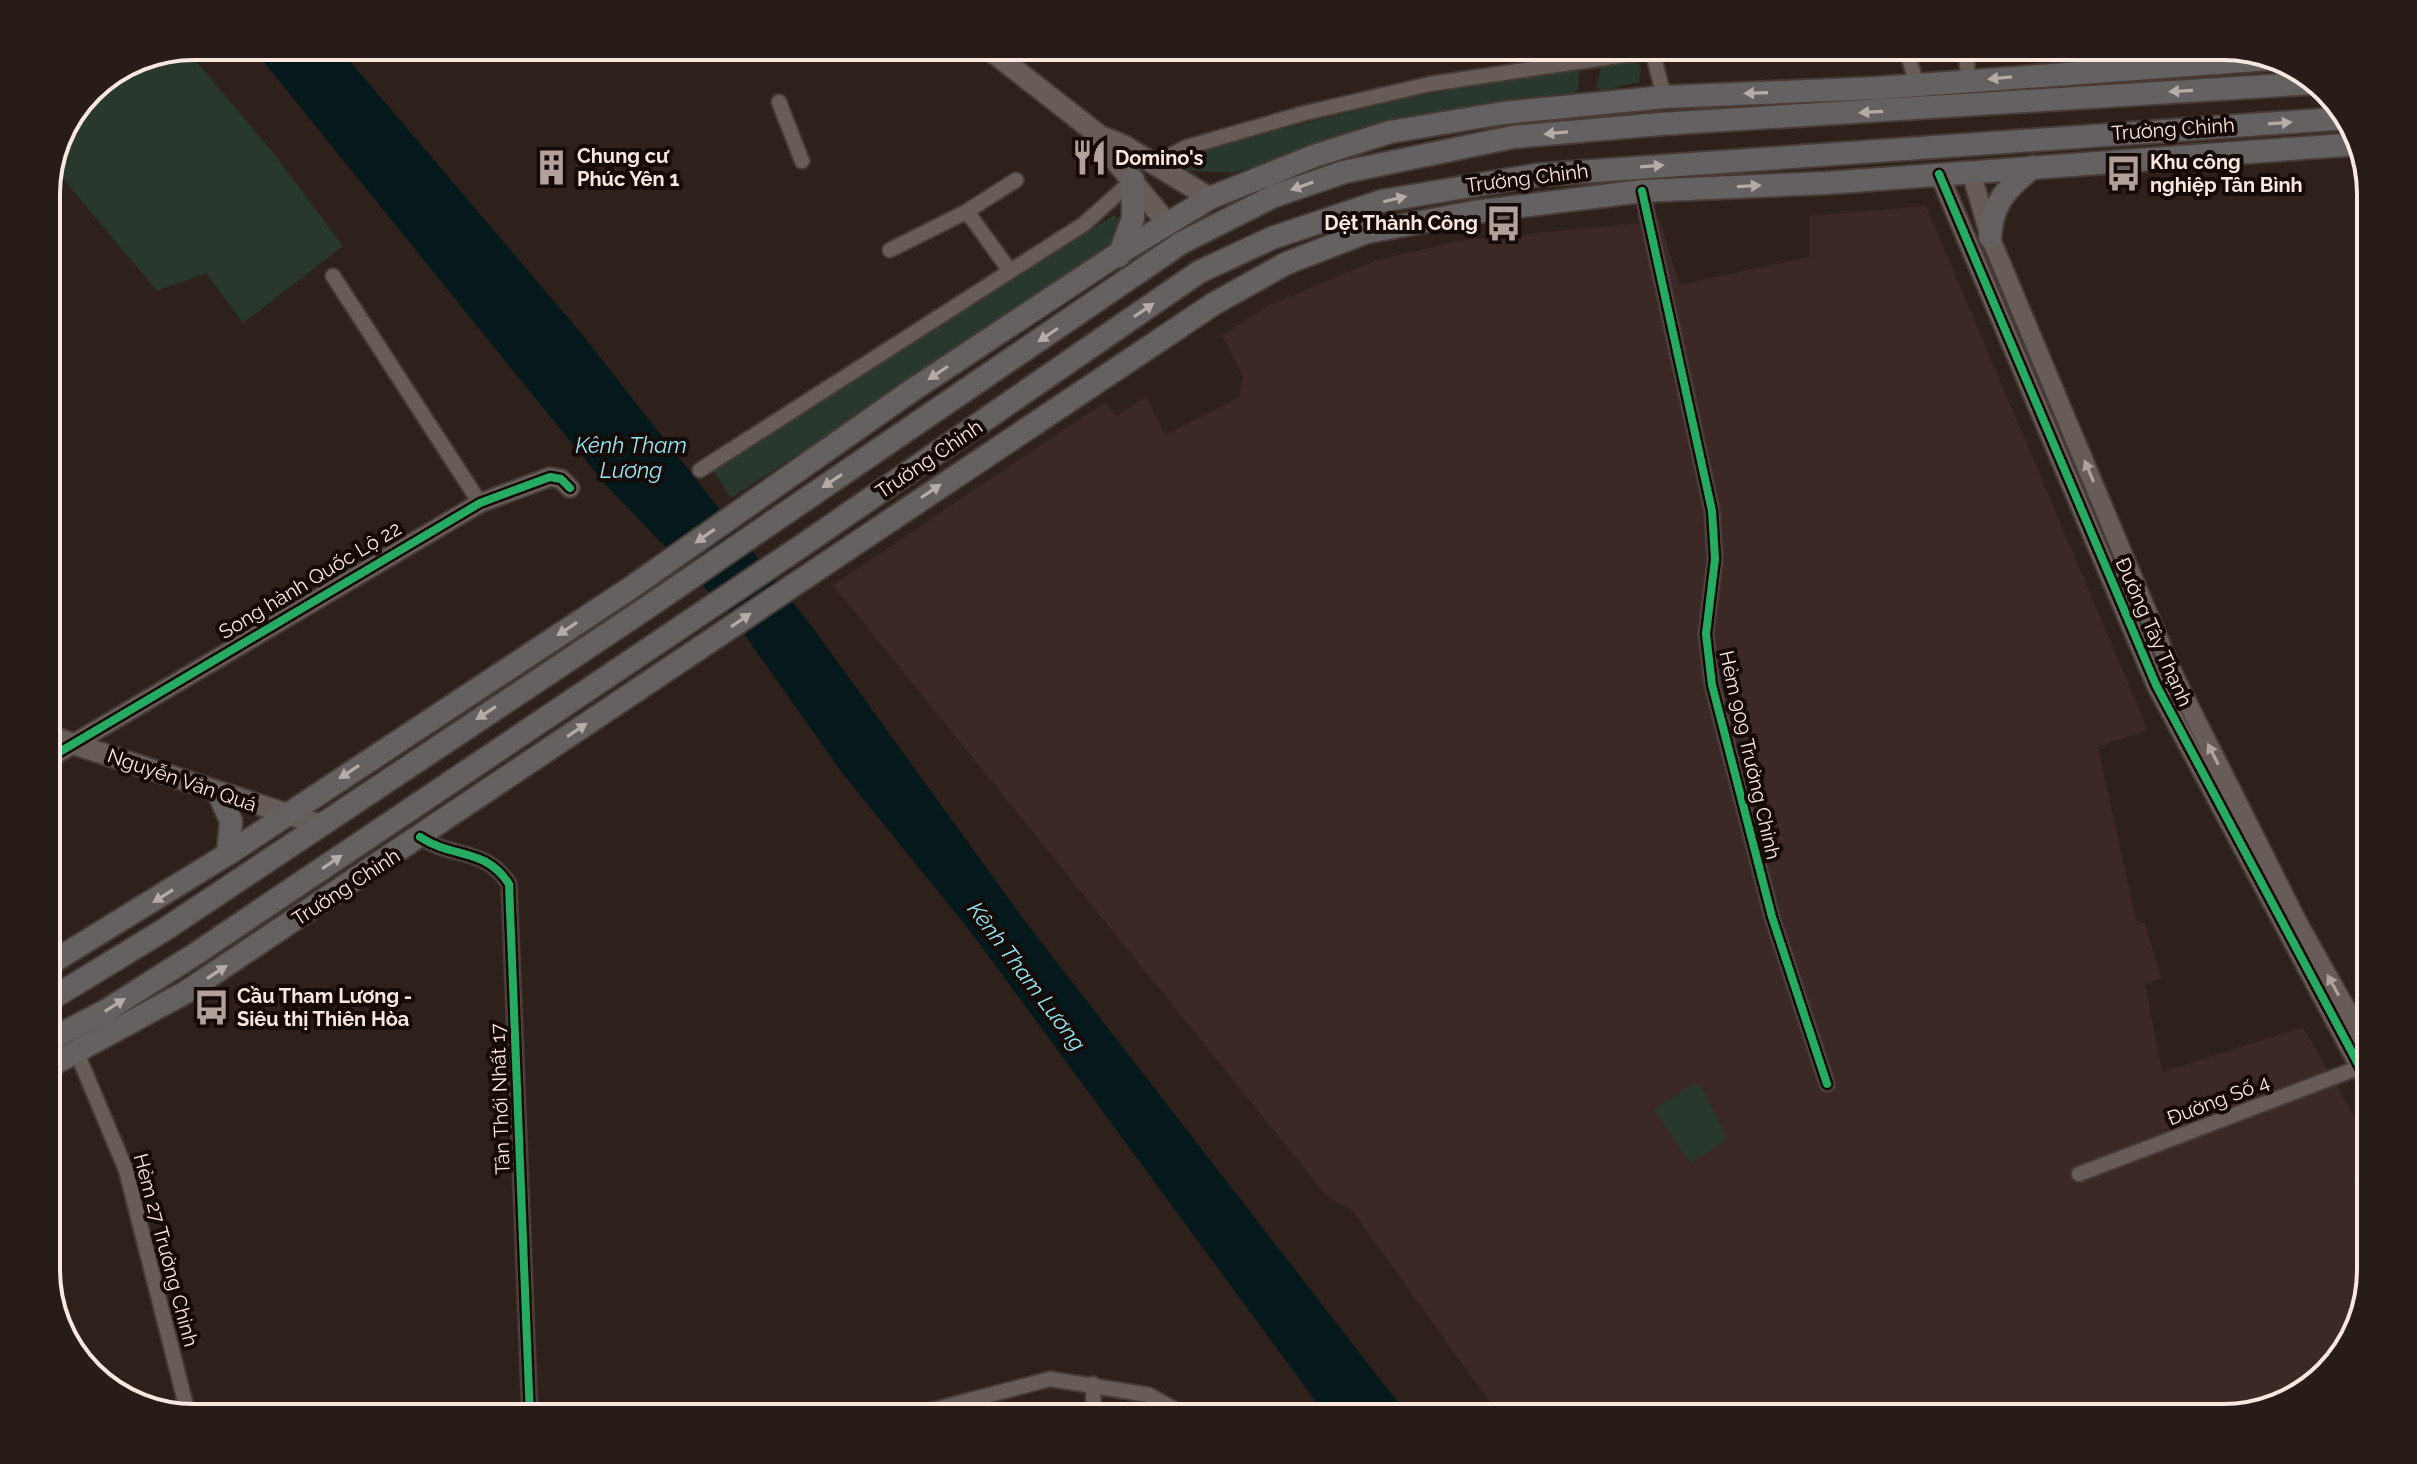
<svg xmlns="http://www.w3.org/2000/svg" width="2417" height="1464" font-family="Raleway,sans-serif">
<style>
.industrial{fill:#3c2926}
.green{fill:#28382c}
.water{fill:#05191c}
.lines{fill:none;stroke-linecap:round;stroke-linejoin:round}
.minor-casing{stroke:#463b37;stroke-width:18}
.tertiary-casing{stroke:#463b37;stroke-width:22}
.secondary-casing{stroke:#463b37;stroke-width:24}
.primary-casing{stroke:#463b37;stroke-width:26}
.minor{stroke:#675c57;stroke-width:14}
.tertiary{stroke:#675c57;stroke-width:18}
.secondary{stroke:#675c57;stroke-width:20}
.primary{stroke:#646160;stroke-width:22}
.cycleway-casing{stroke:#160a07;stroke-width:13}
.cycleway{stroke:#26ab63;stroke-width:8}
.oneway{fill:#b6aba6}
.oneway2{fill:#b0a29c}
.labels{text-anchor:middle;stroke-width:8;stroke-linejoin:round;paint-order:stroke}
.street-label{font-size:20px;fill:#f9e7e0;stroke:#160a07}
.poi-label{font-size:20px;font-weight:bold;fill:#f9e7e0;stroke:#160a07;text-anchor:start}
.water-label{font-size:22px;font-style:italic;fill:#94e8f6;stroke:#160a07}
.rim{fill:none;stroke:#f9e7e0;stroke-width:4}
</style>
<rect width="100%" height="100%" fill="#2e201b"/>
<!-- industrial -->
<path class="industrial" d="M1926 206 2148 730 2098 747 2137 924 2145 923 2161 978 2145 985 2162 1072 2303 1027 2371 1145V1270L2351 1344 2297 1398 2223 1418H1501L1352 1210 1327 1196 833 585 1105 402 1117 416 1146 397 1165 435 1239 397 1243 377 1222 336 1265 307 1376 260 1465 240 1661 221 1679 285 1809 257V216Z"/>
<!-- green -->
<path class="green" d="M185 48 270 149 343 246 243 323 206 273 157 291 54 168 90 89 138 57Z
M1635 60 1641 68 1639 82 1602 91 1596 86 1602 66Z
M1570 66 1579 71 1578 90 1566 97 1394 125 1233 173 1181 170 1168 161 1202 149 1403 99Z
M1114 215 1123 223 1115 248 731 498 713 470Z
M1694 1084 1701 1086 1726 1136 1723 1143 1690 1163 1654 1109Z
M2371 1169V1219L2352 1178Z"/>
<!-- water -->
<path class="water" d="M251 46H337L580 332 813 628 1024 920 1410 1418H1328L970 931 843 774 730 614 604 483Z"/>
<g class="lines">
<defs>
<path id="minor" d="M1651 46 1664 97
M1905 46 1917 85
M1966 46 1968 81
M2112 71 2136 46
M779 102 802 161
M1151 165 1187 147 1305 113 1430 84 1652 51 1806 46
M1642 191 1712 511 1715 559 1706 634 1712 685 1772 917 1827 1084
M964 213 1016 180
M890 250 964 213 971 217 1010 271
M333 276 480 503
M700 470 1084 224 1133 180
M420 837C453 859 485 847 509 884L530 1418
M77 1053 126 1170 189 1417
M2079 1174 2371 1063
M1093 1384 1094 1418
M902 1418 1050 1379 1149 1395 1190 1418"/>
<path id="tertiary" d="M1971 172 1990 237 2174 676 2299 925 2371 1053
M1939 174 2156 685 2371 1088
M46 760 480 503 550 477 561 479 570 488"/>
<path id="secondary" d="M985 46 1100 136 1123 145 1210 198
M1100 136 1113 158 1167 223
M46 735 318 824"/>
<path id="primary" d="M1990 237C1992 202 2007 188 2033 167
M1119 256 1133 218V180
M219 794 231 821 228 854
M46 966 228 854 632 587 911 391 1121 252 1210 198 1314 156 1390 132 1503 113 1664 97 1878 88 2270 59
M46 1002 164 930 645 609 1181 243 1274 196 1344 172 1513 137 1660 124 2315 83
M46 1042 107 1010 194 955 803 545 1199 272 1272 238 1382 201 1536 175 2349 118
M46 1068 186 992 1215 303 1287 263 1367 232 1474 212 1642 191 1826 183 2358 144"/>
</defs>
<!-- minor casing -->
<use href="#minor" class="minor-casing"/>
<!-- tertiary casing -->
<use href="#tertiary" class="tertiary-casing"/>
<!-- secondary casing -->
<use href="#secondary" class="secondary-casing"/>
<!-- primary casing -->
<use href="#primary" class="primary-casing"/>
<!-- minor -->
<use href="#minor" class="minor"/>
<!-- tertiary -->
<use href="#tertiary" class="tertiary"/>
<!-- secondary -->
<use href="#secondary" class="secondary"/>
<!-- primary -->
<use href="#primary" class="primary"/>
<defs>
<path id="cycleway" d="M1939 174 2156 685 2371 1088
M1642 191 1712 511 1715 559 1706 634 1712 685 1772 917 1827 1084
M46 760 480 503 550 477 561 479 570 488
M420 837C453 859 485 847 509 884L530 1418"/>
</defs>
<!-- cycleway casing -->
<use href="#cycleway" class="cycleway-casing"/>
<!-- cycleway -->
<use href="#cycleway" class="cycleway"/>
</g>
<!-- one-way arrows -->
<defs><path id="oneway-solid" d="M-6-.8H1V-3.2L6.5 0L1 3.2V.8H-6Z" transform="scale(2)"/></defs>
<g class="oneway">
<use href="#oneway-solid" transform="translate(2000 78) rotate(175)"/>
<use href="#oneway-solid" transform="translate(2181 91) rotate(177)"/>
<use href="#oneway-solid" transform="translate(1756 93) rotate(178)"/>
<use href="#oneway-solid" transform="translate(1871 112) rotate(177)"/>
<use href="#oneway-solid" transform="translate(2280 123) rotate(-4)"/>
<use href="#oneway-solid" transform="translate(1556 133) rotate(175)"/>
<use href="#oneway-solid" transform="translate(1652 166) rotate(-4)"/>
<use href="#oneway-solid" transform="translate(1302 186) rotate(161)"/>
<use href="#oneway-solid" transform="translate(1749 186) rotate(-3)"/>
<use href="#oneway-solid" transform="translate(1395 199) rotate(-13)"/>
<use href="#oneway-solid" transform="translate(1144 310) rotate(-34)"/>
<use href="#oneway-solid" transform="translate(1048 335) rotate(146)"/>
<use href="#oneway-solid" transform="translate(938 373) rotate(146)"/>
<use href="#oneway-solid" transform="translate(832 481) rotate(146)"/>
<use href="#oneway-solid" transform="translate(931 491) rotate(-34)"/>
<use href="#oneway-solid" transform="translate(705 536) rotate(145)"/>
<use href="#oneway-solid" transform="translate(741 620) rotate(-34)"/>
<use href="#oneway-solid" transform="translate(567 629) rotate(147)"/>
<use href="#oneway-solid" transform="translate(486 713) rotate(147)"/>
<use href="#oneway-solid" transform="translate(577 730) rotate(-34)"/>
<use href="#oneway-solid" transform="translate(349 772) rotate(147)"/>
<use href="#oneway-solid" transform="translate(332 862) rotate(-34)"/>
<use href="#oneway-solid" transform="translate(163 896) rotate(148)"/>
<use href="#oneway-solid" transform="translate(217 972) rotate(-33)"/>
<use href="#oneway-solid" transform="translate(115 1005) rotate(-32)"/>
</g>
<g class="oneway2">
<use href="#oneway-solid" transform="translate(2089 471) rotate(-113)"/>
<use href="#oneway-solid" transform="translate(2213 754) rotate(-117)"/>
<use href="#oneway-solid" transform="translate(2333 985) rotate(-119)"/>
</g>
<!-- icons -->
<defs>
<symbol id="restaurant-bare" viewBox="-9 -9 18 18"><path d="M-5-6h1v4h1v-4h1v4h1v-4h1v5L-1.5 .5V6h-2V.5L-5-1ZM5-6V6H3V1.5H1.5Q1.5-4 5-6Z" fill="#b2a19b" stroke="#160a07" stroke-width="2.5" paint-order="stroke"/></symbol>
<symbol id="building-bare" viewBox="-9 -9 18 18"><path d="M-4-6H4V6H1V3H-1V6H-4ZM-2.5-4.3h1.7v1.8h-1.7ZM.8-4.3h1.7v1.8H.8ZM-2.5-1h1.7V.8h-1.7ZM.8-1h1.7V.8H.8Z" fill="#b2a19b" stroke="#160a07" stroke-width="2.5" paint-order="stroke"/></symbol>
<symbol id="bus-bare" viewBox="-9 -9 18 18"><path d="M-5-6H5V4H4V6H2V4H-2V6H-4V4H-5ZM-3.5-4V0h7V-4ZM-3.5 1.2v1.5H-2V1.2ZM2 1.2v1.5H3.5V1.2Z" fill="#b2a19b" stroke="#160a07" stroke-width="2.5" paint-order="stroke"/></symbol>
</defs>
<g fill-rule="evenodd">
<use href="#restaurant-bare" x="1064" y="132" width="51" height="51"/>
<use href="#building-bare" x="526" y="142" width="51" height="51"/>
<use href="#bus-bare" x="2098" y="148" width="51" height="51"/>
<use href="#bus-bare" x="1478" y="198" width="51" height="51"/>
<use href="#bus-bare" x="186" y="982" width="51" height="51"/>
</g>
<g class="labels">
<!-- street labels -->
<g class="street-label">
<text transform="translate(2173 129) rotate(-4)" y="7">Trường Chinh</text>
<text transform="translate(1527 178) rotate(-7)" y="7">Trường Chinh</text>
<text transform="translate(929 459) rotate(-34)" y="7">Trường Chinh</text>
<text transform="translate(310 580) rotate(-31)" y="7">Song hành Quốc Lộ 22</text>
<text transform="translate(2154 632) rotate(66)" y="7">Đường Tây Thạnh</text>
<text transform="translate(1750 755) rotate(77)" y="7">Hẻm 909 Trường Chinh</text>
<text transform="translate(182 780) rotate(19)" y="7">Nguyễn Văn Quá</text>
<text transform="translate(346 887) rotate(-33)" y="7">Trường Chinh</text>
<text transform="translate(500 1099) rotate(-92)" y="7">Tân Thới Nhất 17</text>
<text transform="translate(2218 1100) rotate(-21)" y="7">Đường Số 4</text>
<text transform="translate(166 1250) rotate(75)" y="7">Hẻm 27 Trường Chinh</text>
</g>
<!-- poi labels -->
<g class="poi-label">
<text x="577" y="163">Chung cư<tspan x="577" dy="23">Phúc Yên 1</tspan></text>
<text x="1115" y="165">Domino's</text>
<text x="2150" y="169">Khu công<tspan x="2150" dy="23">nghiệp Tân Bình</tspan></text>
<text x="1478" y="230" text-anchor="end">Dệt Thành Công</text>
<text x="237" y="1003">Cầu Tham Lương -<tspan x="237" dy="23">Siêu thị Thiên Hòa</tspan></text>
</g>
<!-- water labels -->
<g class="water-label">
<text x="631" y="453">Kênh Tham<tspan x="631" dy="25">Lương</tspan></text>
<text transform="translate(1027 976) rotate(53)" y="8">Kênh Tham Lương</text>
</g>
</g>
<!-- crop -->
<path d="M0 0H2417V1464H0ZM194 60H2223A134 134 0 0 1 2357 194V1270A134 134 0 0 1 2223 1404H194A134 134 0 0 1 60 1270V194A134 134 0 0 1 194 60Z" fill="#281c18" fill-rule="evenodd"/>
<path class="rim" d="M194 60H2223A134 134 0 0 1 2357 194V1270A134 134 0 0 1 2223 1404H194A134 134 0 0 1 60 1270V194A134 134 0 0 1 194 60Z"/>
</svg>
